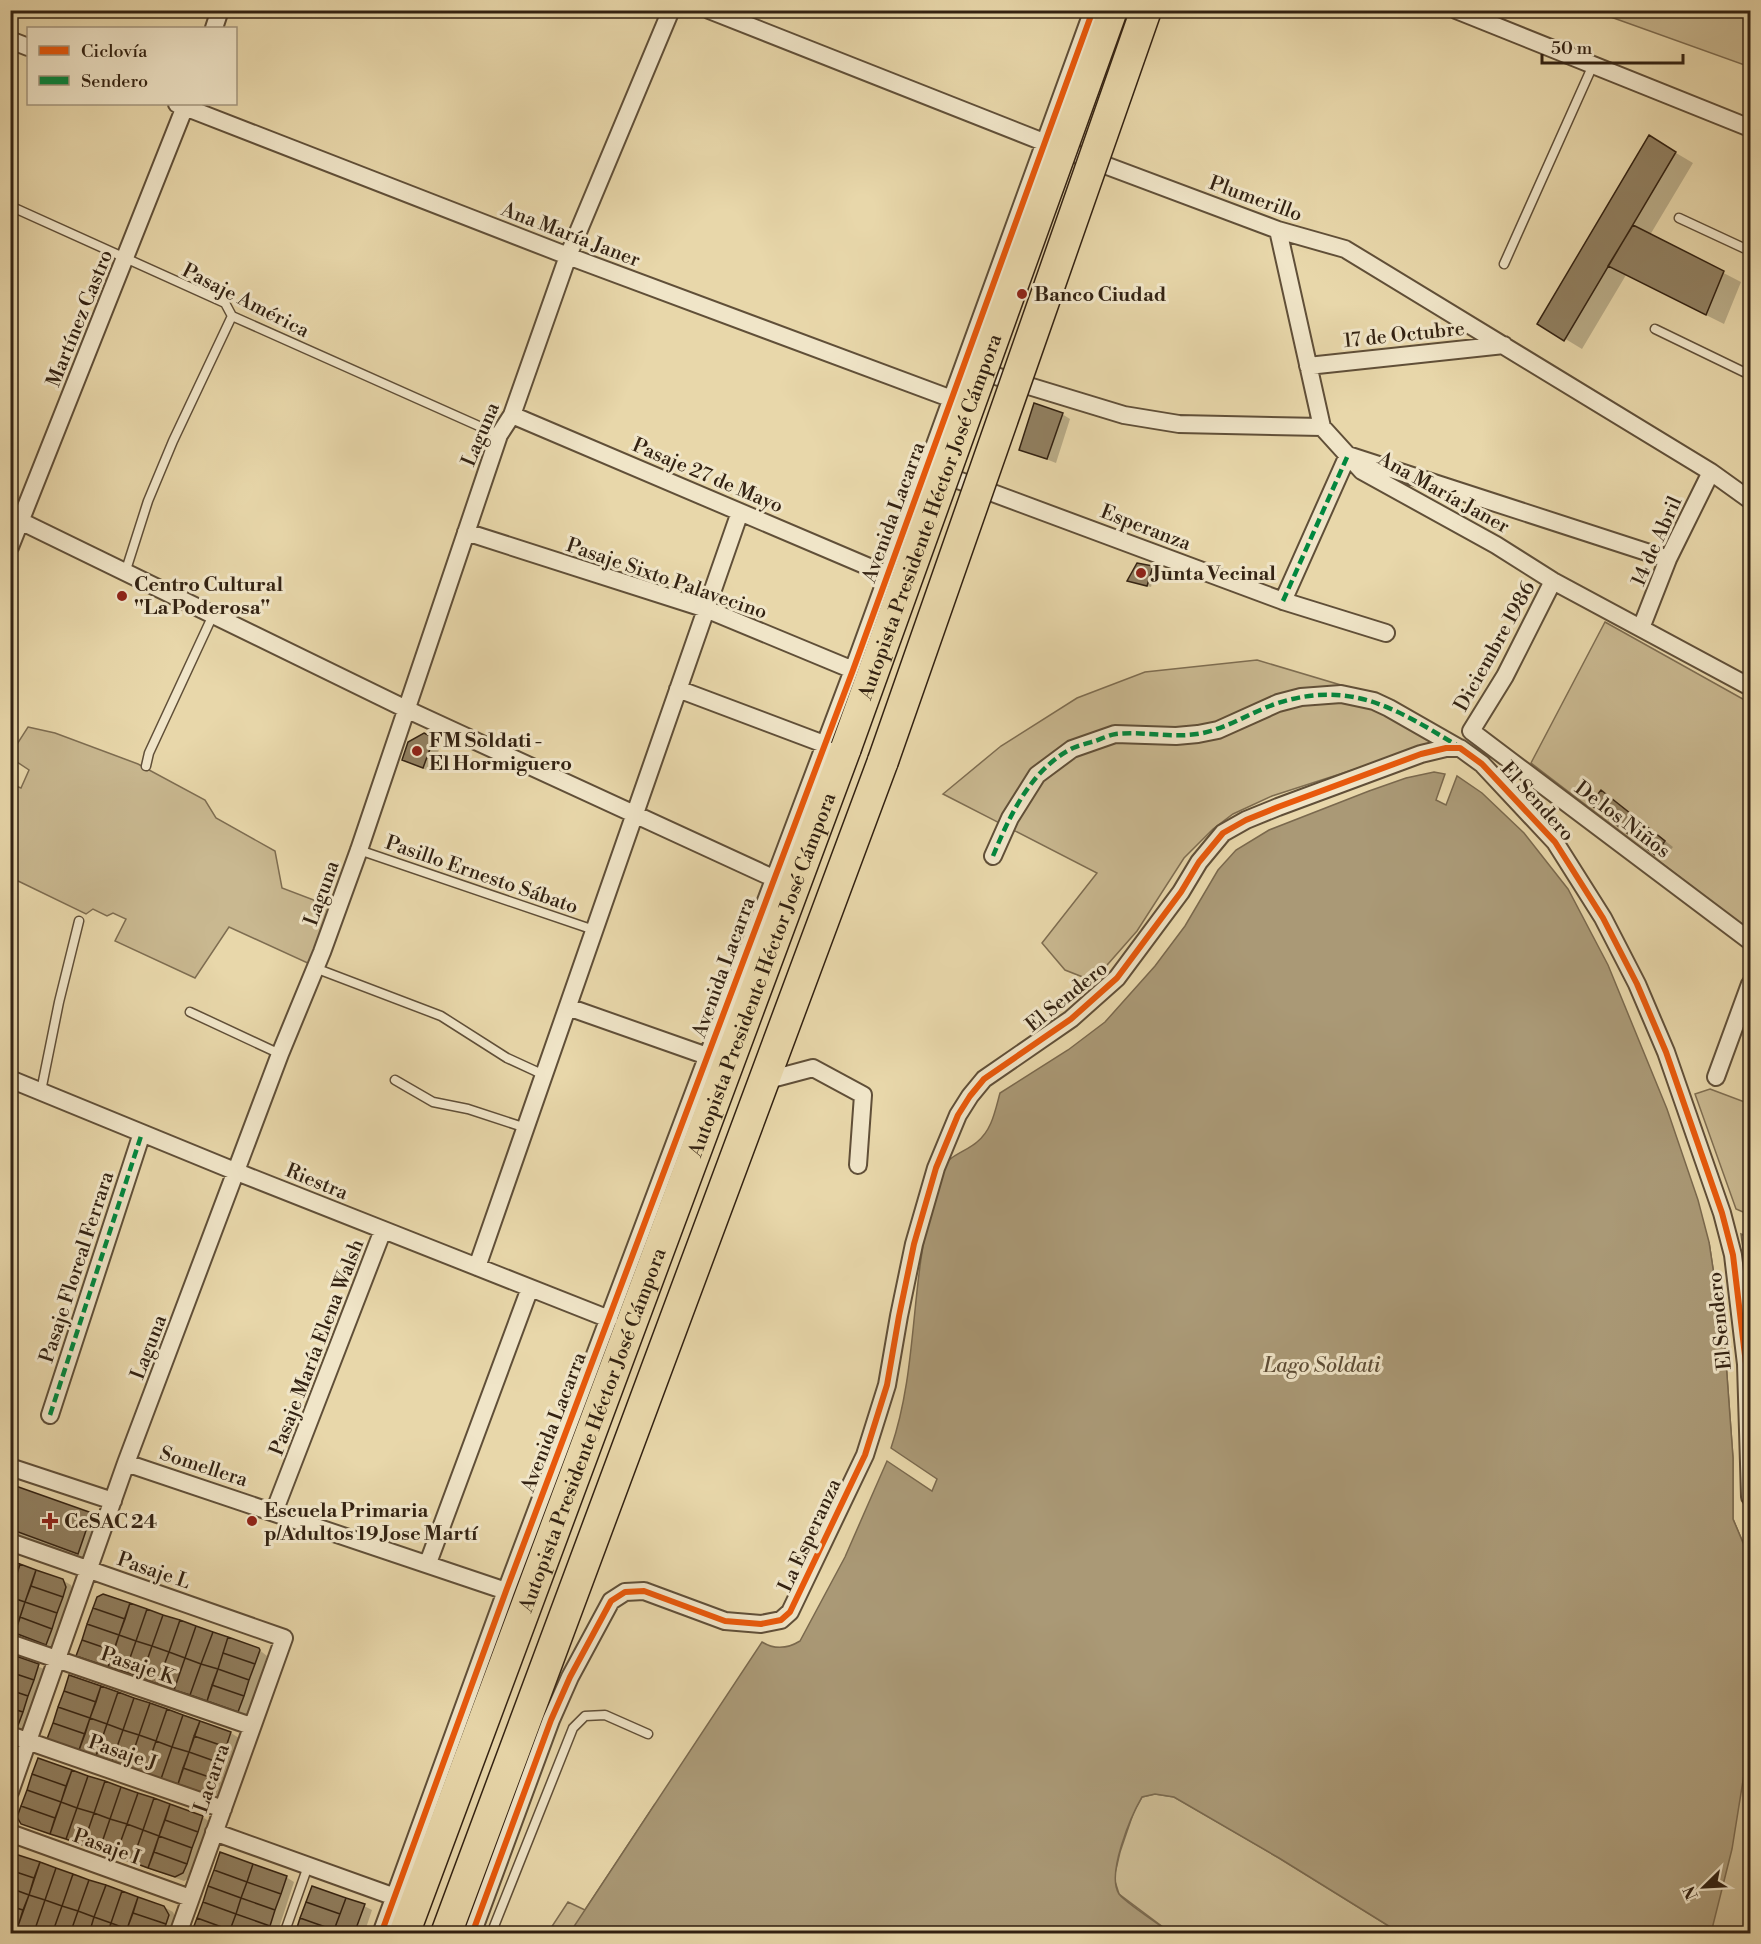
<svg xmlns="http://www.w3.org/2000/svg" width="1761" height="1944" font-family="'Libre Bodoni',serif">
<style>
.green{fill:#c9b890;stroke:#7e6d51;stroke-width:1.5}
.water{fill:#aa9976;stroke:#7a694e;stroke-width:1.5}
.shadow{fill:#0003}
.building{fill:#918061;stroke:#332212;stroke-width:1.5}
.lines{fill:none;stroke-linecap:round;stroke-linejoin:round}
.service-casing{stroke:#604f38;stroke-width:11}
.minor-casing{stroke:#604f38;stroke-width:20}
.motorway-casing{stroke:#332212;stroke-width:33}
.service{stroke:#f0e5c8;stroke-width:8}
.minor{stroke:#f0e5c8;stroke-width:16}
.motorway{stroke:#e8d7aa;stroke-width:30}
.motorway-bridge-casing{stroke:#332212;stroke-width:33;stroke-linecap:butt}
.motorway-bridge{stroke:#e8d7aa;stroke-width:30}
.quiet{stroke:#00873e;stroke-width:4.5;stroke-dasharray:9 4.5;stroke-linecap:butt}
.cycleway-casing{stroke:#f0e5c8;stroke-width:10}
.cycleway{stroke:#e8590c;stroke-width:6}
.poi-dot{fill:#8f2418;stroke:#f0e5c8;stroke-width:2}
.labels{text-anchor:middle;stroke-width:6;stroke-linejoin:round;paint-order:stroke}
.street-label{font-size:20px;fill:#332212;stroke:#f0e5c8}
.poi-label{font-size:20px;font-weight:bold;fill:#332212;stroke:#f0e5c8;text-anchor:start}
.water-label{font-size:21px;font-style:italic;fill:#5d4c35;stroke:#f0e5c8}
</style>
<rect width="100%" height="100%" fill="#e8d7aa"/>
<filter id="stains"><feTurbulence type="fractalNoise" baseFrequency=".00333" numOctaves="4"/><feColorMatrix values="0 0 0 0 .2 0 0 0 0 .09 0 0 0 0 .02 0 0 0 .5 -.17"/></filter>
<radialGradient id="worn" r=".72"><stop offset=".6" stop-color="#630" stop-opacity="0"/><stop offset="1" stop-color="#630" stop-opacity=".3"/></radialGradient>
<!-- green -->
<path class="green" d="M1594 11H1750V67Z
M1605 622 1750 703V922L1748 929 1531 763Z
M1257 660 1381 697 1439 742 1272 796 1233 814 1213 829 1184 858 1137 931 1093 981 1065 970 1042 943 1097 873 943 794 1001 746 1077 698 1145 672Z
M28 727 55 733 138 764 205 800 216 818 275 851 282 888 332 907 312 965 229 927 195 978 115 941 126 919 113 913 107 916 93 909 86 914 16 880 11 885V784L21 788 29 770 11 758 10 755Z
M1710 1089 1750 1104V1215L1736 1209 1695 1094Z
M1741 1234 1750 1238V1302Z
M1709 1242 1725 1348 1733 1458V1519L1744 1545 1750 1551V1933L1692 1934Z
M1155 1794 1174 1797 1279 1858 1400 1933H1171L1119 1894 1114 1878 1120 1852 1134 1811 1142 1797Z
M655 1804 603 1933 547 1934 568 1902 585 1910Z"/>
<!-- water -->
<path class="water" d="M1434 772 1445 774 1436 800 1446 805 1457 776 1482 793 1524 833 1568 889 1608 965 1667 1109 1698 1200 1709 1242 1725 1348 1733 1458V1519L1744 1545 1750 1551V1737L1732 1849 1711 1933H1400L1279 1858 1174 1797 1155 1794 1142 1797C1131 1816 1106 1874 1119 1894 1125 1902 1161 1926 1171 1933L569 1934 762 1642C775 1650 787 1649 800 1641L845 1557 887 1461 932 1491 937 1479 891 1448C918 1369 910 1284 932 1205 935 1194 936 1179 941 1169 948 1156 967 1151 977 1142 992 1130 995 1111 1000 1093L1068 1050 1105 1022 1155 966 1185 926 1218 870 1236 850 1269 830 1369 791 1406 778Z"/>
<!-- shadow -->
<path class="shadow" d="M1649 137 1693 163 1650 235 1741 282 1724 324 1626 275 1582 349 1539 323Z
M1062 414 1070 419 1056 463 1020 449Z
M1153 567 1156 569 1151 587 1132 582Z
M433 739 441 744 431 772 404 760Z
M1609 797 1673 847 1664 858 1655 853Z
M10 1485 91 1515 109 1525 95 1563 10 1532Z
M10 1562 62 1580 71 1585 74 1592 55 1648 10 1633Z
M258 1649 267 1656 247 1716 86 1660 78 1655Z
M10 1656 47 1670 26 1731 10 1726Z
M231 1733 239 1738 218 1799 57 1743 49 1738Z
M10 1750 18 1754 10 1774Z
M39 1760 202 1817 211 1822 192 1877 184 1881 31 1828 22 1823Z
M13 1855 164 1907 173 1912 177 1921 172 1934H37L10 1924V1856Z
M286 1877 294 1882 277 1934H193Z
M364 1906 372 1910 364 1934H297Z"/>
<!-- building -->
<path class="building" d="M1649 135 1676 152 1564 341 1537 324Z
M1633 225 1724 271 1706 315 1608 266Z
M1034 403 1063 413 1047 459 1019 450Z
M1137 563 1153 566 1147 586 1127 581Z
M424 733 434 738 423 768 402 760 408 742Z
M1601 790 1665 841 1655 855 1590 804Z
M10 1484 92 1513 78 1554 10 1529Z
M10 1561 20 1564 10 1593Z
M20 1564 36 1570 25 1602 10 1597Z
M36 1570 63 1579 66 1587 63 1597 31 1586Z
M31 1586 63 1597 57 1613 25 1602Z
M103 1594 130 1603 125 1619 93 1608 97 1597Z
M10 1597 25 1602 15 1633 10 1632Z
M25 1602 57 1613 52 1629 20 1617Z
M130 1603 147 1609 136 1641 119 1635Z
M93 1608 125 1619 119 1635 87 1624Z
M147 1609 163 1615 152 1646 136 1641Z
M163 1615 180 1620 169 1652 152 1646Z
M20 1617 52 1629 46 1645 15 1633Z
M180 1620 196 1626 185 1658 169 1652Z
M87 1624 119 1635 114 1651 82 1640Z
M196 1626 213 1632 201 1664 185 1658Z
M213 1632 228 1637 218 1669 201 1664Z
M119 1635 136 1641 125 1672 108 1667Z
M228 1637 259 1648 260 1650 255 1664 223 1653Z
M82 1640 114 1651 108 1667 76 1656Z
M136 1641 152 1646 141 1678 125 1672Z
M152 1646 169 1652 157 1684 141 1678Z
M169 1652 185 1658 174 1690 157 1684Z
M223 1653 255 1664 249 1680 218 1669Z
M10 1654 39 1664 34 1680 10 1672Z
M185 1658 201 1664 190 1695 174 1690Z
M201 1664 218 1669 207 1701 190 1695Z
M218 1669 249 1680 244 1696 212 1685Z
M10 1672 34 1680 28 1696 10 1690Z
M69 1675 101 1686 96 1702 64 1691Z
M212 1685 244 1696 238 1712 207 1701Z
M101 1686 118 1692 107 1724 90 1718Z
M10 1690 28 1696 23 1712 10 1708Z
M64 1691 96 1702 90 1718 58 1707Z
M118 1692 134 1698 123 1730 107 1724Z
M134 1698 150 1703 139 1735 123 1730Z
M150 1703 167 1709 156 1741 139 1735Z
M58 1707 90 1718 85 1734 53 1723Z
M10 1708 23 1712 17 1728 10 1726Z
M167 1709 183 1715 172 1747 156 1741Z
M183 1715 200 1721 189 1752 172 1747Z
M90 1718 107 1724 96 1756 79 1750Z
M200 1721 231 1732 226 1747 194 1736Z
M53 1723 85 1734 79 1750 47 1739Z
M107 1724 123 1730 112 1761 96 1756Z
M123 1730 139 1735 128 1767 112 1761Z
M139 1735 156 1741 145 1773 128 1767Z
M194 1736 226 1747 220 1763 189 1752Z
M156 1741 172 1747 161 1779 145 1773Z
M172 1747 189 1752 178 1784 161 1779Z
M189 1752 220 1763 215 1779 183 1768Z
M38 1758 72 1770 66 1786 32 1774Z
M183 1768 215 1779 209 1795 178 1784Z
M72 1770 88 1776 77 1808 61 1802Z
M32 1774 66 1786 61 1802 27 1790Z
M88 1776 105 1781 94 1813 77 1808Z
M105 1781 121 1787 110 1819 94 1813Z
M121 1787 138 1793 127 1824 110 1819Z
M27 1790 61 1802 55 1818 21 1806Z
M138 1793 154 1798 143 1830 127 1824Z
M154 1798 170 1804 159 1836 143 1830Z
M61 1802 77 1808 66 1839 50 1834Z
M170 1804 203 1816 198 1832 165 1820Z
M21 1806 55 1818 50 1834 21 1824 17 1817Z
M77 1808 94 1813 83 1845 66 1839Z
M94 1813 110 1819 99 1851 83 1845Z
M110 1819 127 1824 115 1857 99 1851Z
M165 1820 198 1832 192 1848 159 1836Z
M127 1824 143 1830 132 1862 115 1857Z
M143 1830 159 1836 148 1868 132 1862Z
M159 1836 192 1848 187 1864 154 1852Z
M154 1852 187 1864 183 1873 175 1877 148 1868Z
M220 1852 253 1864 247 1882 214 1870Z
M12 1853 40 1862 34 1878 10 1870V1854Z
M40 1862 56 1868 45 1900 29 1895Z
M253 1864 287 1876 281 1894 247 1882Z
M56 1868 73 1874 62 1906 45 1900Z
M10 1870 34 1878 29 1895 10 1888Z
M214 1870 247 1882 241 1898 208 1886Z
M73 1874 89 1880 78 1911 62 1906Z
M89 1880 106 1885 94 1917 78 1911Z
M247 1882 281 1894 275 1910 241 1898Z
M106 1885 122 1891 111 1923 94 1917Z
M208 1886 241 1898 236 1914 203 1902Z
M312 1886 346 1898 340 1914 306 1902Z
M10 1888 29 1895 23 1910 10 1906Z
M122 1891 138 1897 127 1929 111 1923Z
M29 1895 45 1900 34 1932 18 1926Z
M138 1897 164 1906 169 1915 166 1924 133 1913Z
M241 1898 275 1910 270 1926 236 1914Z
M346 1898 365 1904 354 1934H343L334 1930Z
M45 1900 62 1906 52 1934 34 1932Z
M203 1902 236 1914 230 1930 197 1918Z
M306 1902 340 1914 334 1930 300 1918Z
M10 1906 23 1910 18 1926 10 1924Z
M62 1906 78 1911 70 1934H52Z
M78 1911 94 1917 89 1934H70Z
M133 1913 166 1924 162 1934H141L127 1929Z
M236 1914 270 1926 267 1934H240L230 1930Z
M94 1917 111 1923 107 1934H89Z
M197 1918 230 1930 229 1934H191Z
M300 1918 334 1930 333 1934H295Z
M111 1923 127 1929 125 1934H107Z"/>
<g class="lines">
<defs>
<path id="service" d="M10 206 225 303 232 316 499 435
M1679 218 1750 251
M1504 264 1593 65
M1655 329 1750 375
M125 573 148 501 173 441 232 316
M146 766 149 753 213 615
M359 850 594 930
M315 968 441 1016 507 1058 544 1075
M190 1012 280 1054
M395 1080 433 1102 468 1109 526 1128
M41 1091 59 1002 79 921
M284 1934 308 1866
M491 1934 573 1728 585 1716 605 1715 648 1734"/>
<path id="minor" d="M709 10 1046 143 1278 230 1345 249 1711 472 1750 500
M1456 10 1750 128
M214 28 220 10
M10 40 28 47
M177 104 568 256 952 399
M1278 230 1322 427
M1308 366 1504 345
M976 370 1124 415 1179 424 1322 427 1362 471 1496 545 1553 581 1750 687
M512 415 888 575
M939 473 1283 601 1386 633
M10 516 406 709 773 878
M466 532 706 609 853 670
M10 547 186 104
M1553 581 1505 676 1471 731 1750 941
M1283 601 1348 455 1668 559
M1641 628 1668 559 1711 472
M678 689 824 744
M993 856 1010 818 1037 775 1072 749 1115 734 1176 736 1198 734 1218 730 1278 703 1301 697 1341 694 1374 701 1389 708 1459 748
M568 1007 707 1056
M1716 1077 1750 984
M10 1079 237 1172 609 1319
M764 1081 813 1068 863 1095 858 1165
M477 1267 740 512
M50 1415 142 1133
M126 1463 506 1591
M10 1467 113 1501
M274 1512 383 1230
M10 1542 284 1638 178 1934
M428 1563 530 1288
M10 1643 251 1726
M10 1735 223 1809
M10 1792 126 1463 280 1054 322 952 359 850 499 435 512 415 568 256 671 10
M214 1832 395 1897
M10 1833 190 1898
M381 1934 506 1591 853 670 1093 10
M472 1934 551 1720 570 1677 611 1601 625 1592 644 1591 725 1621 761 1624 781 1620 790 1612 865 1455 887 1385 899 1316 914 1244 936 1168 958 1115 970 1096 984 1079 1071 1019 1117 978 1181 892 1199 862 1223 833 1246 820 1278 807 1421 754 1446 748H1460L1482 764 1555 842 1603 918 1637 984 1666 1052 1722 1213 1733 1255 1746 1364 1750 1497"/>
<g id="motorway">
<path id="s1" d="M404 1934 846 748"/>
<path d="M446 1934 883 761"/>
</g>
</defs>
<!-- service casing -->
<use href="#service" class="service-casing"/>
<!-- minor casing -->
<use href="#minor" class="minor-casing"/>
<!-- motorway casing -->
<use href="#motorway" class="motorway-casing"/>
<!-- service -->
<use href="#service" class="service"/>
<!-- minor -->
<use href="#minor" class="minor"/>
<!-- motorway -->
<use href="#motorway" class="motorway"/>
<defs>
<g id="motorway-bridge">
<path id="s2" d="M846 748 1112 10"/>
<path d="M883 761 1146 10"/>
</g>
</defs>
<!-- motorway-bridge casing -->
<use href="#motorway-bridge" class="motorway-bridge-casing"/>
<!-- motorway-bridge -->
<use href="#motorway-bridge" class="motorway-bridge"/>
<!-- quiet -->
<path class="quiet" d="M1283 601 1348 455
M993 856C1010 815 1031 769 1073 748 1080 745 1088 743 1095 741 1101 739 1109 735 1116 734 1145 731 1174 739 1203 733 1229 727 1250 713 1275 704 1350 679 1395 708 1458 746
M50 1415 142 1133"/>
<defs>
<path id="cycleway" d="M381 1934 506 1591 853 670 1093 10
M472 1934 551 1720 570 1677 611 1601 625 1592 644 1591 725 1621 761 1624 781 1620 790 1612 865 1455 887 1385 899 1316 914 1244 936 1168 958 1115 970 1096 984 1079 1071 1019 1117 978 1181 892 1199 862 1223 833 1246 820 1278 807 1421 754 1446 748H1460L1482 764 1555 842 1603 918 1637 984 1666 1052 1722 1213 1733 1255 1746 1364 1750 1497"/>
</defs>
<!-- cycleway casing -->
<use href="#cycleway" class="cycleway-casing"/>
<!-- cycleway -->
<use href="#cycleway" class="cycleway"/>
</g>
<!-- markers -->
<g class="poi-dot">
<circle cx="1022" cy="294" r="6"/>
<circle cx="1141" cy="573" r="6"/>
<circle cx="122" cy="596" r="6"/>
<circle cx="417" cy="751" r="6"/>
<path d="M47 1512h6v6h6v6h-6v6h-6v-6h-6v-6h6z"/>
<circle cx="252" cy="1521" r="6"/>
</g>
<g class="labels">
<!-- street labels -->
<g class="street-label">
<text transform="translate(1256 198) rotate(20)" y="7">Plumerillo</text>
<text transform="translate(571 234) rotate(21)" y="7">Ana María Janer</text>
<text transform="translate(246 300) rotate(27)" y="7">Pasaje América</text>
<text transform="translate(79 318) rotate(-68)" y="7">Martínez Castro</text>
<text transform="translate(1404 334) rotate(-6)" y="7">17 de Octubre</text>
<text transform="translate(480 434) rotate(-67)" y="7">Laguna</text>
<text transform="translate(708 475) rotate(23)" y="7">Pasaje 27 de Mayo</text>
<text transform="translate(1444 492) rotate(29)" y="7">Ana María Janer</text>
<text transform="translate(893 512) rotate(-70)" y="7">Avenida Lacarra</text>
<text dy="7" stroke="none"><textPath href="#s2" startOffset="246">Autopista Presidente Héctor José Cámpora</textPath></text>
<text transform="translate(1146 527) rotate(21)" y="7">Esperanza</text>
<text transform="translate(1656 541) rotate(-66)" y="7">14 de Abril</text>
<text transform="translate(667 578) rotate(19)" y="7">Pasaje Sixto Palavecino</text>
<text transform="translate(1494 646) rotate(-61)" y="7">Diciembre 1986</text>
<text transform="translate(1538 801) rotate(48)" y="7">El Sendero</text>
<text transform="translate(1623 819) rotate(37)" y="7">De los Niños</text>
<text transform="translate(482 874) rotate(19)" y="7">Pasillo Ernesto Sábato</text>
<text transform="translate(321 893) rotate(-70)" y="7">Laguna</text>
<text transform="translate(723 967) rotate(-70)" y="7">Avenida Lacarra</text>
<text dy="7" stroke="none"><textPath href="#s1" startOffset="1024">Autopista Presidente Héctor José Cámpora</textPath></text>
<text transform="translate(1066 996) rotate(-39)" y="7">El Sendero</text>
<text transform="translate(317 1181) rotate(22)" y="7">Riestra</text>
<text transform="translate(76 1267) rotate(-72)" y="7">Pasaje Floreal Ferrara</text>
<text transform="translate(1719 1321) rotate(-96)" y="7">El Sendero</text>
<text transform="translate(148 1347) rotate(-69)" y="7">Laguna</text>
<text transform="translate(316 1347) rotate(-69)" y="7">Pasaje María Elena Walsh</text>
<text transform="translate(553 1422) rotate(-69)" y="7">Avenida Lacarra</text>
<text dy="7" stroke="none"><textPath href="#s1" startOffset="538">Autopista Presidente Héctor José Cámpora</textPath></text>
<text transform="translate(204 1466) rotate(18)" y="7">Somellera</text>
<text transform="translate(809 1535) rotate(-65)" y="7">La Esperanza</text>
<text transform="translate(154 1570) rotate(19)" y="7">Pasaje L</text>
<text transform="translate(138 1665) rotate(19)" y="7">Pasaje K</text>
<text transform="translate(123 1752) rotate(19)" y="7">Pasaje J</text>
<text transform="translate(211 1778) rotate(-71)" y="7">Lacarra</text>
<text transform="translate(107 1846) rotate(20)" y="7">Pasaje I</text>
</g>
<!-- poi labels -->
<g class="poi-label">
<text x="1034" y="301">Banco Ciudad</text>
<text x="1153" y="580">Junta Vecinal</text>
<text x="134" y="591">Centro Cultural<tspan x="134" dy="23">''La Poderosa''</tspan></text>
<text x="429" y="747">FM Soldati -<tspan x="429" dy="23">El Hormiguero</tspan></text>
<text x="264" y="1517">Escuela Primaria<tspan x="264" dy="23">p/Adultos 19 Jose Martí</tspan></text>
<text x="64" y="1528">CeSAC 24</text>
</g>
<!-- water labels -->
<g class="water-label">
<text x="1322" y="1372">Lago Soldati</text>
</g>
</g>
<!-- margin -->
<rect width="1761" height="1944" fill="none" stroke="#e8d7aa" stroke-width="36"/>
<rect x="12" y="12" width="1737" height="1920" fill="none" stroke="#332212" stroke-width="3"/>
<rect x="18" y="18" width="1725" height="1908" fill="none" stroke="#332212" stroke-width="1.5"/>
<!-- legend -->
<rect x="27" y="27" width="210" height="78" fill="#f0e5c8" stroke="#a4977f" stroke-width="1.5"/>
<rect x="39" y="46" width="30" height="9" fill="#e8590c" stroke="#a4977f" stroke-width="1.5"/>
<text x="81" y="57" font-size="18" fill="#332212">Ciclovía</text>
<rect x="39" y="76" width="30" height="9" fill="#00873e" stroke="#a4977f" stroke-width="1.5"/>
<text x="81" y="87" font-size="18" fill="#332212">Sendero</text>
<!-- north arrow -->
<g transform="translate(1704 1887) rotate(246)" stroke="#f0e5c8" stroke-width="4.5" paint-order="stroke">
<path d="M0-4.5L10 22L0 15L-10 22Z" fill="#332212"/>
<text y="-9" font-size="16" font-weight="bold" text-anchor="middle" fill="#332212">N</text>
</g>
<!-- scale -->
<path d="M1542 54v9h141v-9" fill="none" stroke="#332212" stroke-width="3"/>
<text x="1551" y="54" font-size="18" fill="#332212" stroke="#f0e5c8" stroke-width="4.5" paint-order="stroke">50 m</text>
<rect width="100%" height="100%" filter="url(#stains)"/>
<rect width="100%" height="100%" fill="url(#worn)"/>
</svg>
